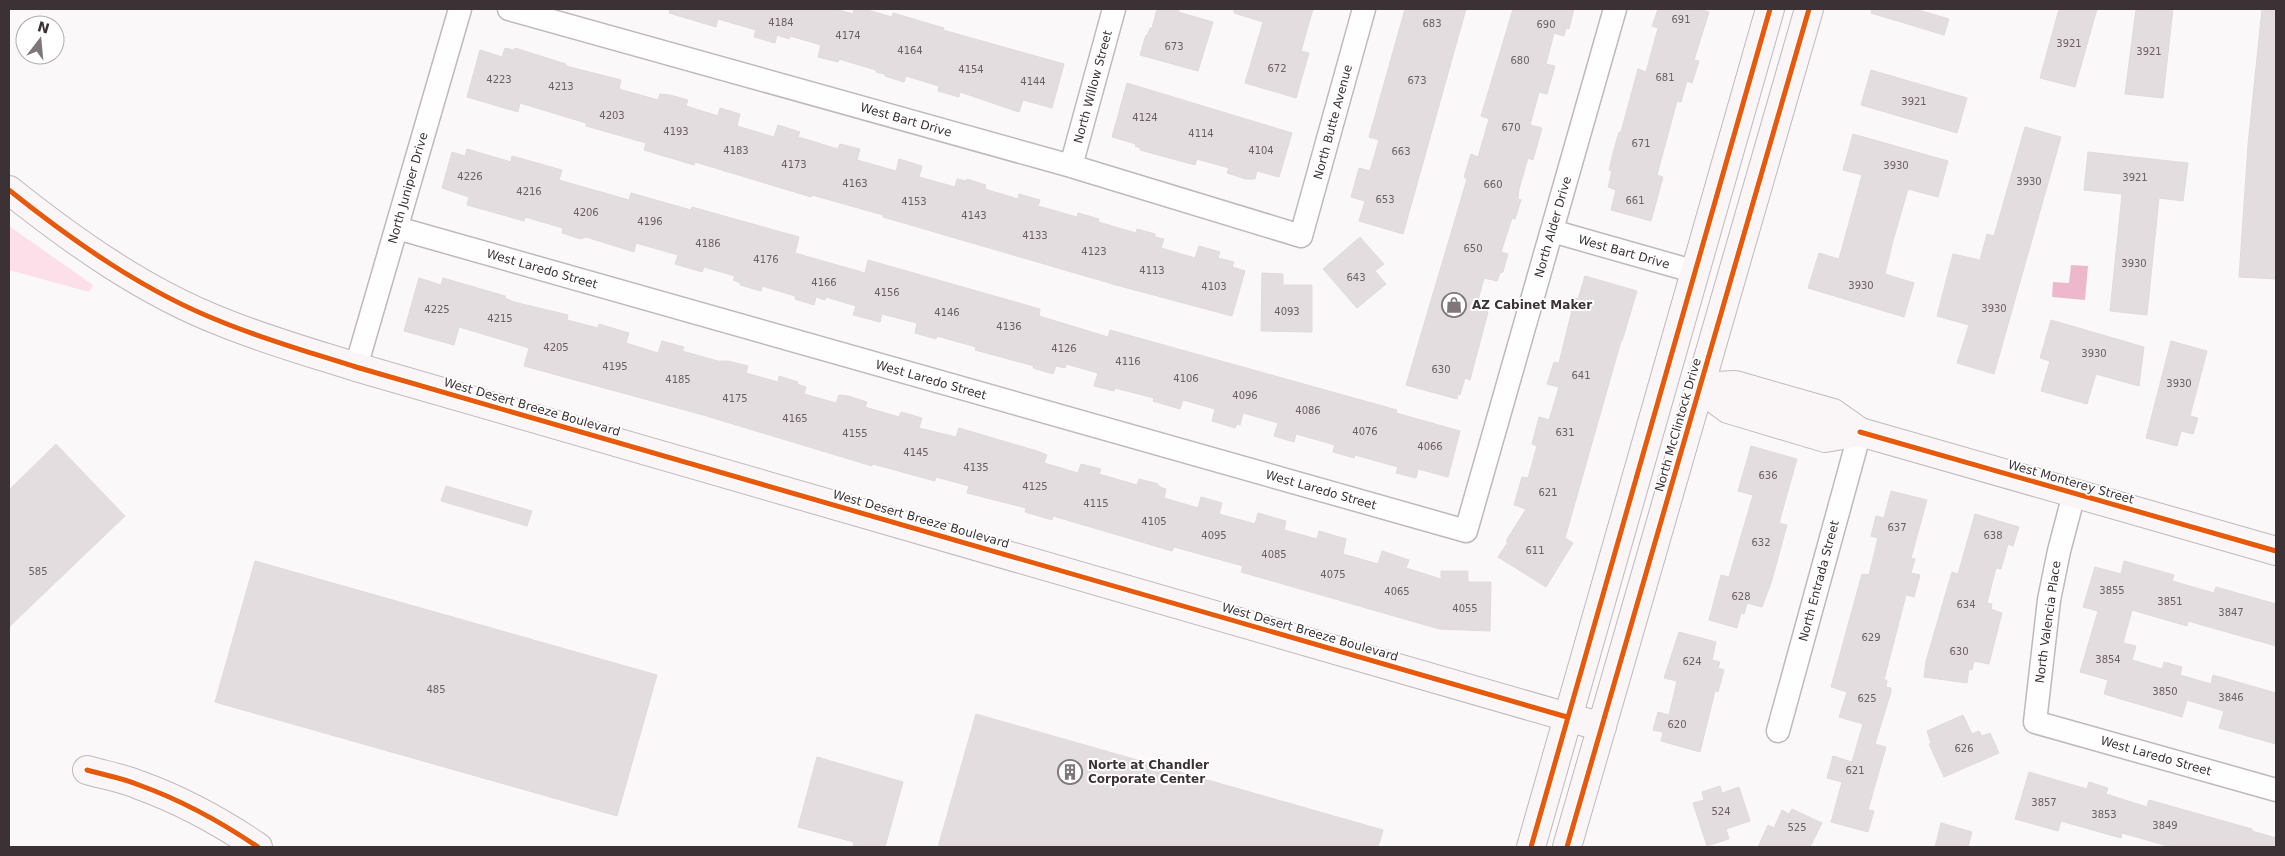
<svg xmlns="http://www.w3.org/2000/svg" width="2285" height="856" font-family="'DejaVu Sans',sans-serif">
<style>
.green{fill:#fcdfe9}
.water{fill:#eeb8cc}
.building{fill:#e4dddf;stroke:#e1dadc}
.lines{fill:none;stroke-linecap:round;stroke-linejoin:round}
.street-casing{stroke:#bfb9bb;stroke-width:25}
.secondary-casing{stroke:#bfb9bb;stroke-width:30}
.street{stroke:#fefefe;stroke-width:22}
.secondary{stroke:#faf6f8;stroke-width:28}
.cycleway-casing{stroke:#fff;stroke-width:8}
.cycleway{stroke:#e8590c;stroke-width:5}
.labels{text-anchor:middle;stroke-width:4;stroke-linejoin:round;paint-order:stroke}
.number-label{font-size:10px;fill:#6a6063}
.street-label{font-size:12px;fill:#3c3235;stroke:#fff}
.poi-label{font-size:12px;font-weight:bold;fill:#3c3235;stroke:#fff;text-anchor:start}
</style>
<rect width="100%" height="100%" fill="#fbf8f9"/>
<!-- green -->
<path class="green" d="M9 226 93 285 89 292 9 270Z"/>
<!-- water -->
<path class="water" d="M2071 265 2088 266 2085 300 2052 297 2053 282 2069 283Z"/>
<!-- building -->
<path class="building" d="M670 9H835L853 14 854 9H864L892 17 893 13 944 28 943 30 1064 64 1052 108 1023 100 1019 112 960 92 959 97 938 91 939 86 906 76 904 82 885 76V74L876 72V70L839 59 838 62 818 57 821 45 790 36 789 39 777 35 775 43 754 37 756 30 718 19 716 27 669 13Z
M1157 9H1180L1178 12 1213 22 1198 71 1140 55 1146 35 1147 36 1150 28H1152Z
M1234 9H1313L1301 51 1309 53 1296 98 1245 83 1263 22 1234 13Z
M1405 9H1466L1403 234 1359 221 1365 201 1351 197 1359 168 1370 171 1379 140 1369 137Z
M1513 9H1574L1569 29 1566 28 1564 36 1554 33 1546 64 1555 66 1547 94 1539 92 1530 125 1542 128 1533 160 1528 158 1519 189 1518 199 1521 200 1515 219 1512 218 1501 252 1508 254 1503 272 1500 273 1497 281 1484 278 1476 308 1488 312 1470 380 1465 378 1460 395 1458 394 1457 399 1406 385 1467 179 1464 177 1471 154 1478 157 1489 119 1481 116Z
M1658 9H1700L1709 12 1694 60 1699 61 1692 83 1687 81 1681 102 1677 101 1657 175 1663 177 1651 221 1611 210 1616 190 1608 187 1612 171 1609 170 1613 153 1619 132H1621L1638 69 1646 72 1658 28 1652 26Z
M1872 9H1915L1949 19 1944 35 1871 13Z
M2059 9H2097L2075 87 2040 78Z
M2136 9H2173L2163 98 2125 94Z
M2262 9H2276V279L2239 277 2248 145Z
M505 48 514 50 515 48 566 64V66L621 80 619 89 658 100 660 94 670 95 688 100 686 106 718 116 720 108 740 114 737 126 774 137 778 125 800 132 798 137 838 149 840 144 860 149 857 160 896 171 899 159 922 166 919 177 955 187 957 179 966 181 967 179 986 185 985 189 1018 199 1019 194 1040 200 1038 206 1077 217 1078 213 1099 219 1098 222 1136 233 1137 229 1155 234V237L1164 239 1161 248 1195 258 1199 246 1220 252 1218 258 1234 262 1232 267 1245 271 1232 316 1116 285 883 217V215L812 195 811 197 695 162 694 165 644 150 646 143 586 126V123L520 103 518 112 467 97 480 50 502 57Z
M1871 70 1967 98 1957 133 1861 105Z
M1127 83 1292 133 1279 177 1257 171 1255 179H1246L1227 173 1229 168 1197 159 1195 165 1140 150 1141 148 1135 146 1136 144 1112 137Z
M2025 127 2061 137 1994 374 1957 363 1969 325 1937 316 1953 254 1980 260 1987 234 1994 236Z
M1853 134 1948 161 1938 197 1908 189 1893 241 1885 274 1914 283 1904 317 1808 288 1819 253 1839 259 1862 175 1843 170Z
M467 149 511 162 512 156 562 170 559 180 629 200 631 193 691 210 692 207 799 237 795 253 865 273 868 260 1040 309 1039 316 1108 337 1110 330 1397 410 1396 413 1460 431 1448 477 1418 469 1416 478 1396 473 1398 467 1355 455 1354 458 1333 452 1335 445 1296 434 1294 442 1274 436 1278 423 1243 413 1240 425 1237 424 1235 428 1212 421 1215 409 1183 400 1180 409 1153 401 1154 398 1115 388 1114 391 1094 386 1098 373 1066 364 1065 368 1056 366 1053 374 1033 368 1034 366 975 350 976 347 937 336 936 339 915 333 917 323 882 314 880 322 853 315 856 306 826 297 825 300 816 297 814 305 795 299V296L762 286 761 291 740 285 741 283 733 280 735 276 704 267 702 272 675 264 678 255 636 243 634 252 586 237 581 239 562 233 563 228 525 217 524 221 467 205 469 197 442 188 452 152 465 156Z
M2088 152 2188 163 2183 201 2159 198 2147 315 2110 311 2122 194 2084 190Z
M1360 237 1384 264 1375 271 1386 284 1357 308 1323 269Z
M1262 273 1283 274V285H1312V332L1261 331Z
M1585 276 1637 291 1622 341H1621L1565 538 1573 543 1546 587 1498 557 1508 542 1506 541 1526 509 1514 505 1522 477 1528 478 1537 446 1532 444 1539 417 1549 420 1559 387 1547 384 1554 362 1559 363 1575 298 1578 299Z
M419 278 441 285 443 278 505 296V298L514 302 568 315 567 320 598 328 599 324 629 333 626 343 658 353 662 341 684 347 682 351 718 361H728L748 366 746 373 778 382 779 376 798 382 797 384 806 387 804 394 836 403 839 395 848 396 867 402 865 407 899 417 901 412 922 418 919 428 956 437 959 428 1037 451 1047 455 1044 463 1078 473 1081 464 1101 469 1099 474 1137 485 1139 479 1158 484V486L1166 489 1164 498 1198 508 1201 497 1222 503 1219 514 1255 524 1258 513 1286 521 1284 530 1317 539 1319 531 1346 539 1343 554 1378 564 1382 551 1409 560 1406 568 1441 579V571H1468V582H1491L1490 631 1439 629 1241 572 1243 566 1174 547 1172 551 1053 516 1052 520 1025 512 1026 508 967 493 969 486 936 477 935 481 873 464 872 466 703 415 524 366 529 348 459 327 454 345 404 331Z
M2051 320 2144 347 2139 386 2096 374 2087 404 2041 391 2050 361 2040 358Z
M2171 341 2207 351 2190 416 2198 418 2193 434 2181 431 2177 446 2146 438Z
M56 444 125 516 9 627V490Z
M1751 446 1797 459 1779 523 1787 525 1772 580 1762 607 1747 603 1744 614 1741 613 1737 628 1709 620 1721 575 1729 577 1753 495 1738 491Z
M446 486 532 511 527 526 441 501Z
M1891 491 1927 500 1911 558 1915 559 1911 573 1920 575 1914 597 1906 595 1884 680H1887L1886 687 1891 688V692L1875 744 1886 747 1868 810 1874 811 1868 832 1831 822 1842 782 1827 778 1833 756 1852 762 1863 724 1839 717 1847 692 1831 687 1862 574 1869 575 1878 538 1871 536 1876 516 1884 518Z
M1975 514 2019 527 2013 546 2008 544 2001 569 1996 568 1987 603 1992 604 1991 609 2002 613 1989 664 1974 661 1972 670 1969 669 1967 683 1924 677 1926 661 1952 572 1958 574Z
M255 561 657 675 617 816 215 702Z
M2124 561 2174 575 2172 581 2214 593 2216 587 2276 604V646L2188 621 2187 626 2132 610 2123 643 2136 646 2132 660 2162 669 2164 662 2182 667 2180 675 2211 684 2213 675 2276 693V744L2219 728 2224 711 2187 700 2182 717 2104 694 2108 680 2080 672 2098 611 2083 607 2095 567 2121 574Z
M1679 632 1716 642 1712 660 1720 662 1718 668 1724 670 1718 692 1715 691 1700 752 1661 741 1663 732 1653 730 1658 712 1669 715 1677 681 1664 678Z
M976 714 1383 830 1378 847H938Z
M1963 715 1972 734 1979 731 1982 736 1990 733 1999 753 1944 777 1929 744 1931 743 1927 731Z
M817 757 903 782 885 847H863L853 845 854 842 798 827Z
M2029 772 2087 789 2089 782 2108 788 2106 794 2147 807 2149 800 2252 829V831L2276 838V847H2171L2122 833 2121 838 2061 821 2058 831 2015 819Z
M1720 786 1722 793 1739 787 1750 821 1726 829 1729 839 1707 846 1693 803 1704 800 1702 792Z
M1792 809 1822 823 1810 847H1758L1768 825 1774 828 1782 810 1789 814Z
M1941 823 1972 832 1968 847H1935Z"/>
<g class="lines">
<defs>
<path id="street" d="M509 9 1071 166 1301 236 1364 9
M1071 166 1114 9
M397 228 1466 531 1615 9
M1552 231 1696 272
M356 367 460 9
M2074 494 2059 551 2049 600 2035 722 2276 790
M1778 731 1860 432"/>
<path id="secondary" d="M9 190C74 242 145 292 222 322 266 340 312 353 356 367L1602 727
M1699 387 1735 385 1833 413 1860 432 2276 551
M1699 387 1728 409 1825 438 1860 432
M87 770C104 775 123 778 139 785 181 800 221 822 258 847
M1531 847 1770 9
M1567 847 1809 9"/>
</defs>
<!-- street casing -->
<use href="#street" class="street-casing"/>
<!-- secondary casing -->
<use href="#secondary" class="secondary-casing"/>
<!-- street -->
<use href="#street" class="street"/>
<!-- secondary -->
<use href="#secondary" class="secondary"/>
<defs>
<path id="cycleway" d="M9 190C74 242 145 292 222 322 266 340 312 353 356 367L1567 717
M1860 432 2276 551
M87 770C104 775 123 778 139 785 181 800 221 822 258 847
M1531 847 1770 9
M1567 847 1809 9"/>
</defs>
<!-- cycleway casing -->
<use href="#cycleway" class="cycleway-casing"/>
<!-- cycleway -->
<use href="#cycleway" class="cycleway"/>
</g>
<!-- icons -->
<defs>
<symbol id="shop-ring" viewBox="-11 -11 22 22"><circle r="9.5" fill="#fff" stroke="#7f777a" stroke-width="1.5"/><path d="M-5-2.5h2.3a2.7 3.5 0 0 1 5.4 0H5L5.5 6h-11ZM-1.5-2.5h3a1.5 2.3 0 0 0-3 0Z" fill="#7f777a"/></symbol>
<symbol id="building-ring" viewBox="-11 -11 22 22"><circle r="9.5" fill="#fff" stroke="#7f777a" stroke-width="1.5"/><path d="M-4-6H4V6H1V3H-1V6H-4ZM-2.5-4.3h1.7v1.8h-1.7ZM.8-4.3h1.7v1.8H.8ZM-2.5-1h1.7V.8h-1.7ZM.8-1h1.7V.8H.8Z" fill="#7f777a"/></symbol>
</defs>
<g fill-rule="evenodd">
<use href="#shop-ring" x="1440" y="291" width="28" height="28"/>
<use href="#building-ring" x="1056" y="758" width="28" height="28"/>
</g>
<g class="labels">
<!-- number labels -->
<g class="number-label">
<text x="1681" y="23">691</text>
<text x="781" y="26">4184</text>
<text x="1432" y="27">683</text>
<text x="1546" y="28">690</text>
<text x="848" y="39">4174</text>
<text x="2069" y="47">3921</text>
<text x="1174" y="50">673</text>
<text x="910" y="54">4164</text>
<text x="2149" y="55">3921</text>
<text x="1520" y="64">680</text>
<text x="1277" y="72">672</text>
<text x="971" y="73">4154</text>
<text x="1665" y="81">681</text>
<text x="499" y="83">4223</text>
<text x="1417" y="84">673</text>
<text x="1033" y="85">4144</text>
<text x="561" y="90">4213</text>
<text x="1914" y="105">3921</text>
<text x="612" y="119">4203</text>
<text x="1145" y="121">4124</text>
<text x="1511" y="131">670</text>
<text x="676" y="135">4193</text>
<text x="1201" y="137">4114</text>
<text x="1641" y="147">671</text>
<text x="736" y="154">4183</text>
<text x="1261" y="154">4104</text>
<text x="1401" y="155">663</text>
<text x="794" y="168">4173</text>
<text x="1896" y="169">3930</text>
<text x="470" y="180">4226</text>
<text x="2135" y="181">3921</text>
<text x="2029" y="185">3930</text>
<text x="855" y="187">4163</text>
<text x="1493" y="188">660</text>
<text x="529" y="195">4216</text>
<text x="1385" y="203">653</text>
<text x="1635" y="204">661</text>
<text x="914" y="205">4153</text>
<text x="586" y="216">4206</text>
<text x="974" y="219">4143</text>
<text x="650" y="225">4196</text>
<text x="1035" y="239">4133</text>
<text x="708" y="247">4186</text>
<text x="1473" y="252">650</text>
<text x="1094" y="255">4123</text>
<text x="766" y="263">4176</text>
<text x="2134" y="267">3930</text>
<text x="1152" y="274">4113</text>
<text x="1356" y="281">643</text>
<text x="824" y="286">4166</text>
<text x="1861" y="289">3930</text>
<text x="1214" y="290">4103</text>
<text x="887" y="296">4156</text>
<text x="1994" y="312">3930</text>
<text x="437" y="313">4225</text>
<text x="1287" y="315">4093</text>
<text x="947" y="316">4146</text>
<text x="500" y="322">4215</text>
<text x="1009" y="330">4136</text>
<text x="556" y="351">4205</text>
<text x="1064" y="352">4126</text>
<text x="2094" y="357">3930</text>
<text x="1128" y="365">4116</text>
<text x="615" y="370">4195</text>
<text x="1441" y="373">630</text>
<text x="1581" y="379">641</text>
<text x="1186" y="382">4106</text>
<text x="678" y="383">4185</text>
<text x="2179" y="387">3930</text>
<text x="1245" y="399">4096</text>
<text x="735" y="402">4175</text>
<text x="1308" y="414">4086</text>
<text x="795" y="422">4165</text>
<text x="1365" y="435">4076</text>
<text x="1565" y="436">631</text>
<text x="855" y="437">4155</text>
<text x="1430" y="450">4066</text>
<text x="916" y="456">4145</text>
<text x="976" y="471">4135</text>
<text x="1768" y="479">636</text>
<text x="1035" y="490">4125</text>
<text x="1548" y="496">621</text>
<text x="1096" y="507">4115</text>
<text x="1154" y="525">4105</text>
<text x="1897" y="531">637</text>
<text x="1214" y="539">4095</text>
<text x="1993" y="539">638</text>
<text x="1761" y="546">632</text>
<text x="1535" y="554">611</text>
<text x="1274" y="558">4085</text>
<text x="38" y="575">585</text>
<text x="1333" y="578">4075</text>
<text x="2112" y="594">3855</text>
<text x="1397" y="595">4065</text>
<text x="1741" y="600">628</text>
<text x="2170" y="605">3851</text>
<text x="1966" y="608">634</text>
<text x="1465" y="612">4055</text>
<text x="2231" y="616">3847</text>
<text x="1871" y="641">629</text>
<text x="1959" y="655">630</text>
<text x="2108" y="663">3854</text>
<text x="1692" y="665">624</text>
<text x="436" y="693">485</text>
<text x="2165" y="695">3850</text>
<text x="2231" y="701">3846</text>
<text x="1867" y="702">625</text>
<text x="1677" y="728">620</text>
<text x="1964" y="752">626</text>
<text x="1855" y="774">621</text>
<text x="2044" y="806">3857</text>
<text x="1721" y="815">524</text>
<text x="2104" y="818">3853</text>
<text x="2165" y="829">3849</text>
<text x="1797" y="831">525</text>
</g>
<!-- street labels -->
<g class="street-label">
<text transform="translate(1093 87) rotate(-75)" y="4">North Willow Street</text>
<text transform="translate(906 120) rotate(16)" y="4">West Bart Drive</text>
<text transform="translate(1333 122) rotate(-75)" y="4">North Butte Avenue</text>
<text transform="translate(408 188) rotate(-74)" y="4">North Juniper Drive</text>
<text transform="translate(1553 227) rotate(-74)" y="4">North Alder Drive</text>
<text transform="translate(1624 252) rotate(16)" y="4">West Bart Drive</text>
<text transform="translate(542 269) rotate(16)" y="4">West Laredo Street</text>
<text transform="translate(931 380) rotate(16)" y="4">West Laredo Street</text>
<text transform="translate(532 407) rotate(16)" y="4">West Desert Breeze Boulevard</text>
<text transform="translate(1678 425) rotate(-74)" y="4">North McClintock Drive</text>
<text transform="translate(2071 482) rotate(16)" y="4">West Monterey Street</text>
<text transform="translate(1321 490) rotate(16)" y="4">West Laredo Street</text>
<text transform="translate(921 519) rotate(16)" y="4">West Desert Breeze Boulevard</text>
<text transform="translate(1819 581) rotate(-75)" y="4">North Entrada Street</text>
<text transform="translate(2048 622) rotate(-82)" y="4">North Valencia Place</text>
<text transform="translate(1310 632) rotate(16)" y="4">West Desert Breeze Boulevard</text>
<text transform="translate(2156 756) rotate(16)" y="4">West Laredo Street</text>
</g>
<!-- poi labels -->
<g class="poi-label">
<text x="1472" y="309">AZ Cabinet Maker</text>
<text x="1088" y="769">Norte at Chandler<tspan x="1088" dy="14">Corporate Center</tspan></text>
</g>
</g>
<!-- border -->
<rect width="2285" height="856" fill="none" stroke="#3c3235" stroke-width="20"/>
<!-- north arrow -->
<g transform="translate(40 40) rotate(16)"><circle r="24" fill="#ffffff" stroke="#b1adae"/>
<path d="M0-4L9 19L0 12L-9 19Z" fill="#7f777a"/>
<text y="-8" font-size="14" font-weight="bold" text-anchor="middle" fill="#3c3235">N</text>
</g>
</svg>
